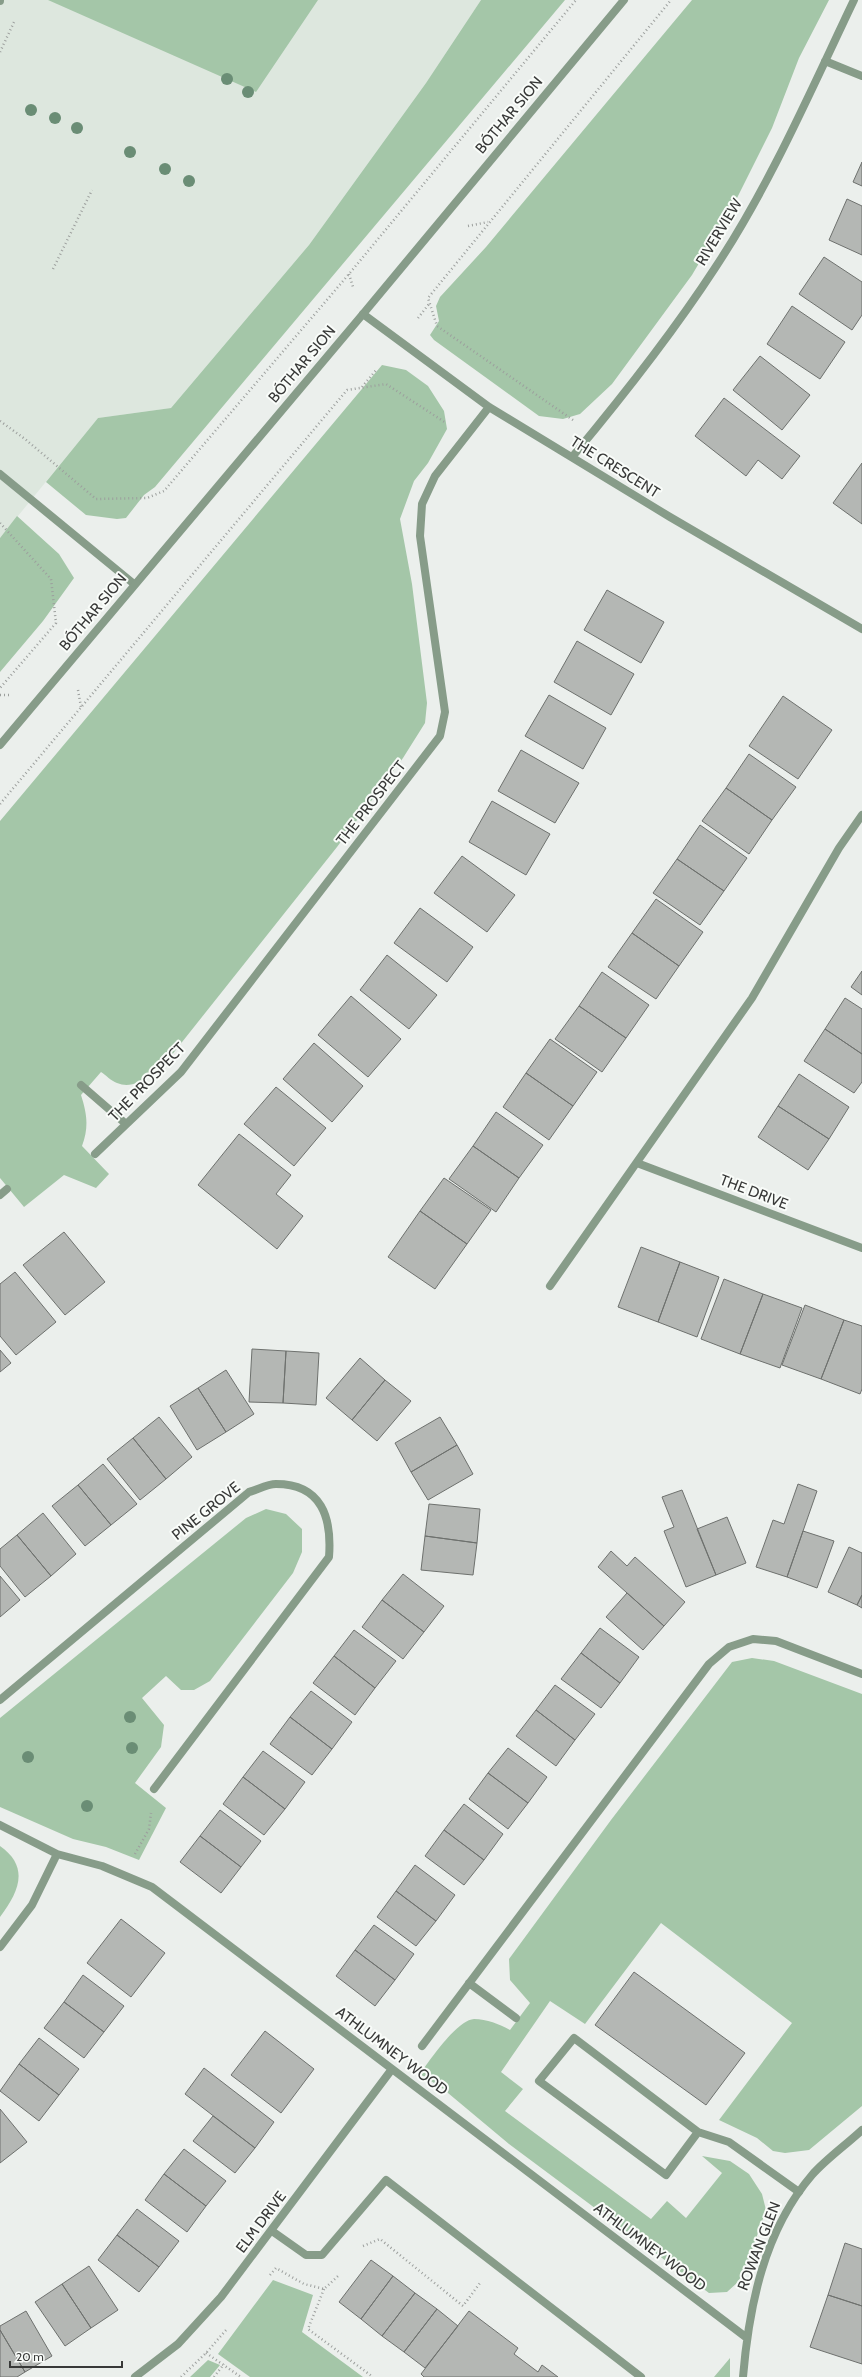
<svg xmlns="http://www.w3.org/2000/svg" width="862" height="2377" font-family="Cabin,sans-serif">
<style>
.built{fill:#dde7de}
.green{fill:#a4c6a8}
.building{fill:#b4b7b4;stroke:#6e716e}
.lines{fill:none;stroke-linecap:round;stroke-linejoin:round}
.path{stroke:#9c9f9d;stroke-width:2.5;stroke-dasharray:1 3;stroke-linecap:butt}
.service{stroke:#879c89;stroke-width:8}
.minor{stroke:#879c89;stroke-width:8}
.tertiary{stroke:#879c89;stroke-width:8}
.tree{fill:#6a8d75}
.labels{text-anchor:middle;stroke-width:4;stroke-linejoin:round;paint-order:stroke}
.street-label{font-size:15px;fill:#383938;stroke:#f9fcf9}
</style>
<rect width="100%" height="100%" fill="#ebefec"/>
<!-- built -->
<path class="built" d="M0 0H481L426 83 309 245 171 408 98 418 0 538Z"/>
<!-- green -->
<path class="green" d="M48 0H318L256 92Z
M481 0H565L155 487 144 495 126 518 117 519 86 515 46 482 98 418 171 408 309 245 426 83Z
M692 0H829L799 58 772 128 734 204 692 275 612 384 580 414 563 419 539 416 434 340 430 335 439 321 436 306 440 297 486 247Z
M382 365 406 370 428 386 444 411 447 429 428 463 414 481 400 519 412 584 427 703 425 723 403 758 337 847 167 1061C155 1072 136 1091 117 1083 111 1081 106 1075 101 1072L81 1095C87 1114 89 1127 82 1146L109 1174 96 1188 64 1175 24 1207 0 1178V821Z
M17 516 59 554 74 578 43 621 0 672V538Z
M266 1509 286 1514 302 1529V1552L293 1573 210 1681 194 1690H181L166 1676 142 1698 164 1725 161 1747 135 1783 166 1808 139 1860 106 1847 73 1839 0 1807V1718L246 1518Z
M752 1658 774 1661 862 1694V2106L809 2150 785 2153 773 2151 757 2138 719 2120 792 2023 661 1923 585 2024 550 2001 501 2072 523 2089 505 2111 651 2219 667 2201 686 2218 722 2173 702 2156 730 2161 749 2174 762 2194 766 2210 746 2267 738 2282 727 2292 709 2293 509 2144 442 2088 420 2074C429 2061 457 2020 474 2019 487 2019 499 2024 510 2030L530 2003 510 1980 509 1959 611 1820 732 1662Z
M0 1846C30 1867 19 1892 0 1917Z
M273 2280 313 2295 302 2332 363 2377H250L218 2354Z
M730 2358V2377H713H714Z
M208 2360 220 2365 210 2377H190Z"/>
<!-- building -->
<path class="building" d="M862 162V186L853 182Z
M847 199 862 206V255L829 240Z
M824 257 862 282V315L852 330 799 294Z
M792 306 845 342 820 379 767 344Z
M760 356 810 395 782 430 733 390Z
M724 398 800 456 782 479 758 460 746 476 695 436Z
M862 463V524L833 503Z
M607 590 664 622 641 663 584 630Z
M577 641 634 674 611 715 554 682Z
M549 695 606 728 583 769 525 736Z
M783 696 832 730 798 779 749 746Z
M521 750 579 783 555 823 498 791Z
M749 754 796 787 772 820 726 788Z
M726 788 772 820 749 854 702 821Z
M492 801 550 834 526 875 469 842Z
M700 825 747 858 724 891 677 859Z
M462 856 515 895 487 932 434 893Z
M677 859 724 891 700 925 653 893Z
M656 899 703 932 679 966 632 933Z
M420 908 473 947 447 982 394 943Z
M632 933 679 966 656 999 608 967Z
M387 955 437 995 409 1029 360 990Z
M862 971V995L851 987Z
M602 972 649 1005 626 1038 579 1006Z
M351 996 401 1039 368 1077 318 1035Z
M845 998 862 1009V1054L825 1029Z
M579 1006 626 1038 602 1072 555 1039Z
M825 1029 862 1054V1082L854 1093 804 1061Z
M550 1039 597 1072 573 1106 526 1073Z
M314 1043 363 1086 332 1122 283 1079Z
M526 1073 573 1106 549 1140 503 1107Z
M799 1074 849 1107 829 1139 778 1106Z
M276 1087 326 1128 294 1166 244 1124Z
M778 1106 829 1139 808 1170 758 1137Z
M496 1112 543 1145 519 1178 473 1146Z
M239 1134 291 1175 276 1194 303 1216 277 1249 198 1185Z
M473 1146 519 1178 496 1212 449 1179Z
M444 1178 491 1210 467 1244 420 1211Z
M420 1211 467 1244 435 1289 388 1257Z
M64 1232 105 1282 65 1315 23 1265Z
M641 1247 680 1262 658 1322 618 1307Z
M680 1262 719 1277 697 1337 658 1322Z
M15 1272 56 1322 16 1355 0 1336V1284Z
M724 1279 763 1294 740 1354 701 1339Z
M763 1294 802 1308 780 1368 740 1354Z
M805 1305 844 1320 821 1379 782 1365Z
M844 1320 862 1326V1389L860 1394 821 1379Z
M252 1349 286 1351 283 1403 249 1402Z
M0 1350 11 1363 0 1372Z
M286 1351 319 1353 316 1405 283 1403Z
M360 1358 385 1380 352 1420 326 1398Z
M226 1370 254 1414 226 1432 198 1388Z
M385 1380 411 1401 377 1441 352 1420Z
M198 1388 226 1432 197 1450 170 1406Z
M159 1417 192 1457 166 1479 133 1438Z
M440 1417 457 1445 411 1472 395 1443Z
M133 1438 166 1479 140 1500 107 1459Z
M457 1445 473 1474 428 1500 411 1472Z
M103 1464 137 1504 111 1525 78 1485Z
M798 1484 817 1491 787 1577 756 1567 773 1520 784 1524Z
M78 1485 111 1525 85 1546 52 1506Z
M682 1490 716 1575 686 1587 664 1531 674 1527 662 1497Z
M429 1504 480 1509 477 1543 425 1536Z
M43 1513 76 1554 51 1576 17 1535Z
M727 1517 746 1563 716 1575 697 1529Z
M803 1531 834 1541 817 1588 787 1577Z
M17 1535 51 1576 25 1597 0 1566V1549Z
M425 1536 477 1543 473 1575 421 1570Z
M849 1547 862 1553V1595L857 1605 828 1592Z
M611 1551 627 1566 635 1557 685 1602 664 1626 598 1567Z
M403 1574 444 1606 424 1632 382 1600Z
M0 1576 20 1600 0 1617Z
M627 1593 664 1626 643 1650 606 1617Z
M862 1595V1608L857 1605Z
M382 1600 424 1632 403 1659 362 1627Z
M600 1628 639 1657 620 1683 581 1653Z
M354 1630 396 1661 375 1688 334 1656Z
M581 1653 620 1683 601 1708 561 1679Z
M334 1656 375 1688 355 1715 313 1683Z
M555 1685 595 1714 575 1740 536 1710Z
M311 1691 352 1722 332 1749 290 1717Z
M536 1710 575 1740 556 1766 516 1736Z
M290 1717 332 1749 312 1775 270 1744Z
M508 1748 547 1777 528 1803 488 1773Z
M263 1751 305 1782 285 1809 243 1777Z
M488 1773 528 1803 508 1829 469 1799Z
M243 1777 285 1809 264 1835 223 1804Z
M464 1804 503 1834 484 1860 444 1830Z
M220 1810 261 1841 241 1867 200 1836Z
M444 1830 484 1860 464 1885 425 1856Z
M200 1836 241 1867 221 1893 180 1862Z
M415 1865 455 1895 436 1921 396 1891Z
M396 1891 436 1921 416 1946 377 1917Z
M121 1919 165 1953 131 1997 87 1963Z
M374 1925 414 1954 395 1980 355 1950Z
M355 1950 395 1980 375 2006 336 1976Z
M634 1972 745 2053 706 2105 595 2025Z
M83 1975 124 2006 104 2032 64 2002Z
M64 2002 104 2032 84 2058 44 2028Z
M265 2031 314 2069 281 2113 231 2075Z
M39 2038 79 2069 59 2095 19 2064Z
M19 2064 59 2095 39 2121 0 2091Z
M204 2068 274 2122 255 2148 185 2094Z
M0 2109 27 2142 0 2163Z
M213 2116 255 2148 235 2173 193 2141Z
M184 2149 226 2181 206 2206 164 2174Z
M164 2174 206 2206 187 2232 145 2200Z
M137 2209 179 2241 159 2267 117 2235Z
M117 2235 159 2267 139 2292 98 2260Z
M845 2243 862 2249V2306L828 2295Z
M371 2260 393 2276 361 2319 339 2302Z
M89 2266 118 2310 91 2328 62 2284Z
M393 2276 415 2293 382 2336 361 2319Z
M62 2284 91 2328 65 2346 35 2302Z
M415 2293 437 2309 404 2352 382 2336Z
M828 2295 862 2306V2364L810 2347Z
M437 2309 458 2326 425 2368 404 2352Z
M26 2311 52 2356 25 2372 0 2330V2326Z
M469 2311 518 2348 514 2354 538 2372 542 2365 558 2377H424L421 2374Z
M0 2330 25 2372 17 2377H0Z"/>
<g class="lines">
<!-- path -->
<path class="path" d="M0 52 15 20
M468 226 488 222
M53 269 92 190
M349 274 353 287
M418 318 429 304
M362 387 377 369
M573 420 437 326 428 298 671 0
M0 421 25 439 96 499 147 498 164 491 349 274 576 0
M0 523 51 579 56 623 0 688
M78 690 81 707
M0 695H9
M0 804 347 390 386 384 446 423
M135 1854 149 1829 151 1813
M363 2246 380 2239 463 2306 480 2283
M270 2275 276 2268 304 2284 324 2289 338 2276
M324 2289 308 2329 373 2377
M206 2353 241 2377
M181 2377 206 2353 227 2329
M214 2377 224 2364"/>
<!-- service -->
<path class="service" d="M0 1V0
M0 474 134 584
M698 2132 666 2175 539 2081 574 2038 698 2132 729 2142 799 2192"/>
<!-- minor -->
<path class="minor" d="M825 61 862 76
M363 314 489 407 670 517 862 629
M573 456C623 396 672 334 715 268 770 185 811 90 854 0
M81 1085 126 1124
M95 1154 181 1072 440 736 445 712 420 536 422 504 435 476 489 407
M637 1163 862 1248
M0 1195 7 1189
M550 1286 752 998 839 848 862 815
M0 1700 249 1492C257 1490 267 1484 276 1484 322 1484 332 1518 329 1557L154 1789
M0 1825 57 1854 102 1866 152 1887 747 2338
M0 1947 32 1905 57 1854
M469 1983 516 2018
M422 2046 709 1664 729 1647 753 1639 776 1641 862 1674
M272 2231 306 2255H322L386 2180 641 2377
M135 2377 178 2344 221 2297 392 2069
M743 2377C749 2306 764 2231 812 2175 826 2159 846 2145 862 2130"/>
<!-- tertiary -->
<path class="tertiary" d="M0 745 363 314 624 0"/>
</g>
<!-- trees -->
<g class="tree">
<circle cx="227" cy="79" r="6"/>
<circle cx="248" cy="92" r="6"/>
<circle cx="31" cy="110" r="6"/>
<circle cx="55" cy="118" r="6"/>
<circle cx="77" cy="128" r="6"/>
<circle cx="130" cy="152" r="6"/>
<circle cx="165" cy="169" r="6"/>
<circle cx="189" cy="181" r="6"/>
<circle cx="130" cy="1717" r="6"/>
<circle cx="132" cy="1748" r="6"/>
<circle cx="28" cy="1757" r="6"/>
<circle cx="87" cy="1806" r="6"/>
</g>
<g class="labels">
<!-- street labels -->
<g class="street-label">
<text transform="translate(509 115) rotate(-50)" y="5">BÓTHAR SION</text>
<text transform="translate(719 232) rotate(-59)" y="5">RIVERVIEW</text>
<text transform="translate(302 364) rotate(-50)" y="5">BÓTHAR SION</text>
<text transform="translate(615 467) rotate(32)" y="5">THE CRESCENT</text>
<text transform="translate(93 612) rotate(-50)" y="5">BÓTHAR SION</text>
<text transform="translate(371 803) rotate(-52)" y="5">THE PROSPECT</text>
<text transform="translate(147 1082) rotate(-46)" y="5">THE PROSPECT</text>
<text transform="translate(754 1192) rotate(21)" y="5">THE DRIVE</text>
<text transform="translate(206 1511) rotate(-39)" y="5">PINE GROVE</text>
<text transform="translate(392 2051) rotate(37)" y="5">ATHLUMNEY WOOD</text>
<text transform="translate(261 2222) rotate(-53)" y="5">ELM DRIVE</text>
<text transform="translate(759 2246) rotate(-69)" y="5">ROWAN GLEN</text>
<text transform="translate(650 2247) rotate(37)" y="5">ATHLUMNEY WOOD</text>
</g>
</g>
<!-- scale -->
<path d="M10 2361v6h112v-6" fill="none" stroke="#383938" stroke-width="2"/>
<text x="16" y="2361" font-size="12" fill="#383938" stroke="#f9fcf9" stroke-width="3" paint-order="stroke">20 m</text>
</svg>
